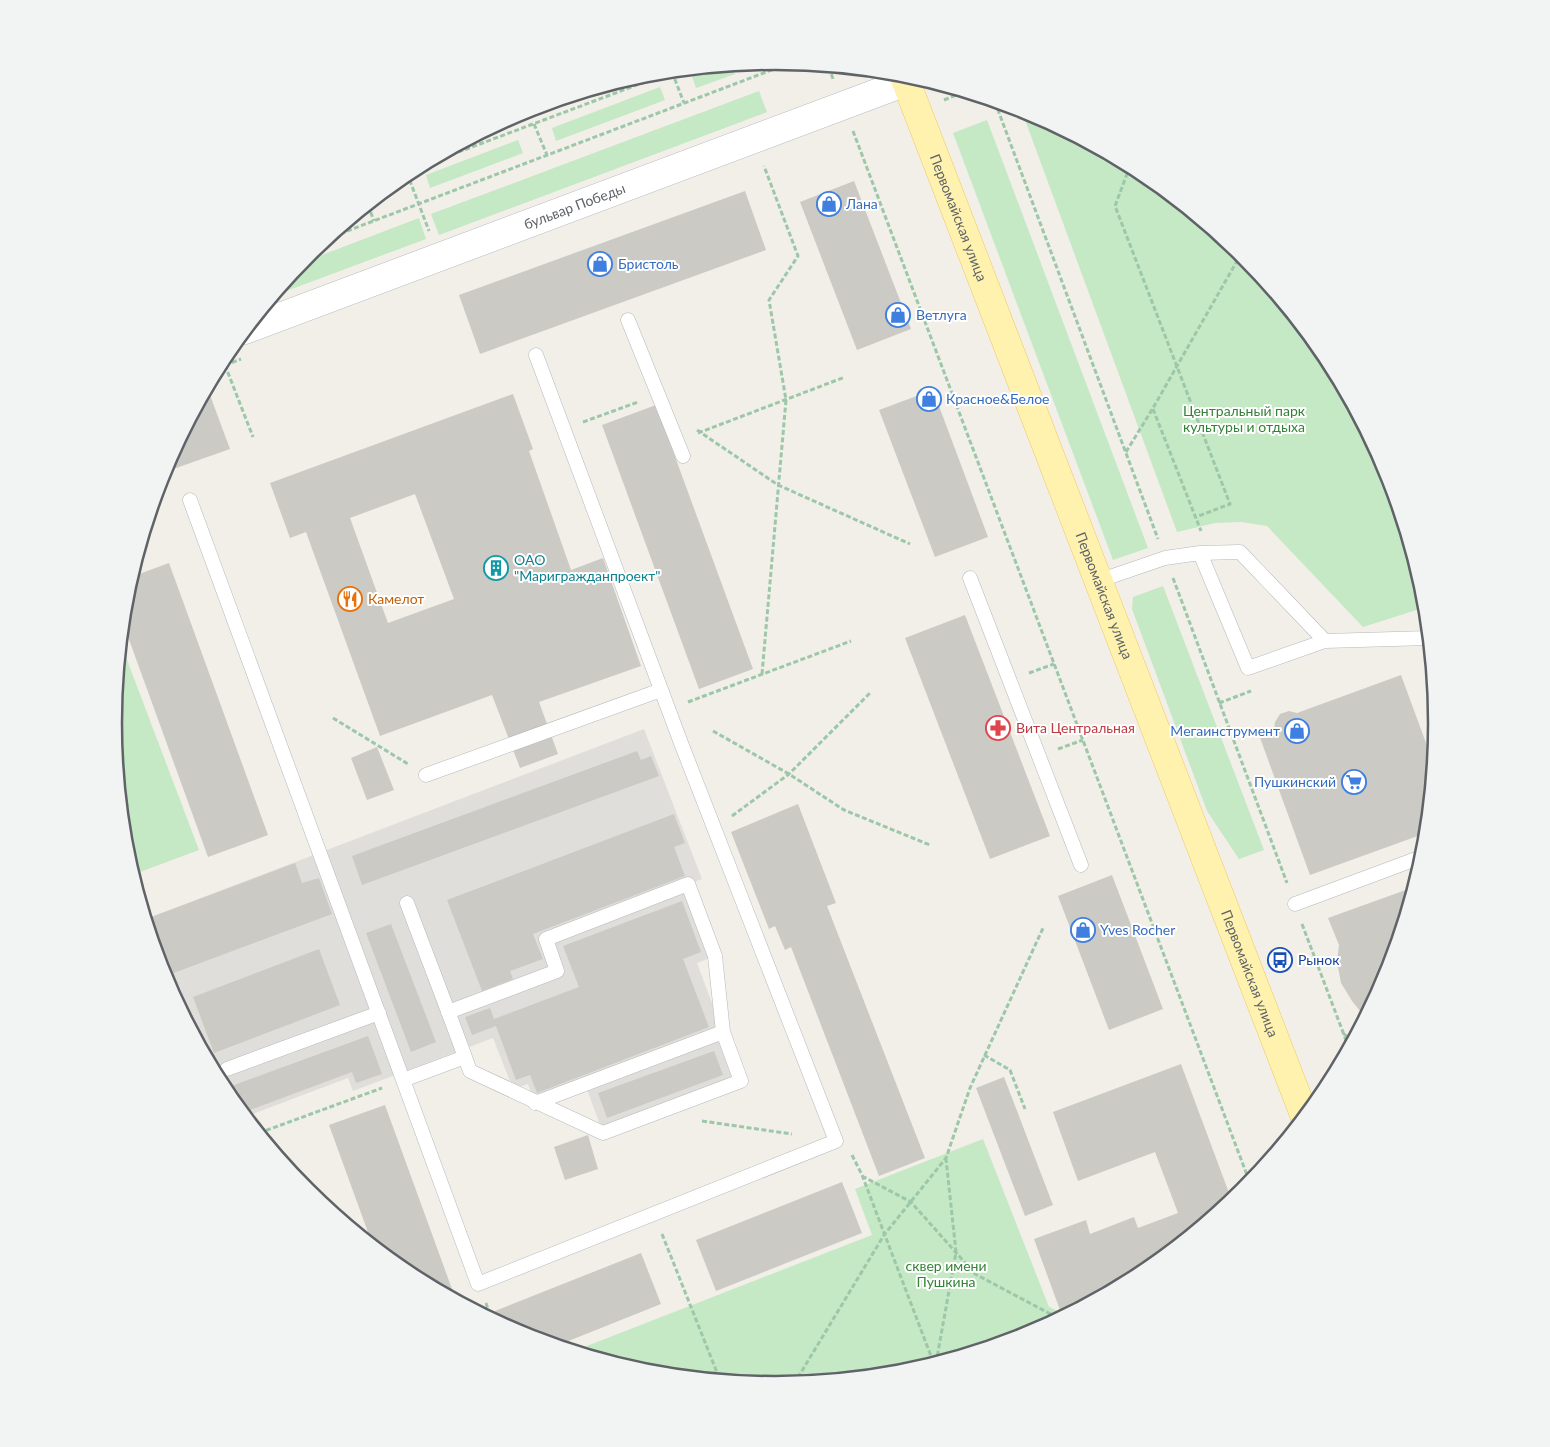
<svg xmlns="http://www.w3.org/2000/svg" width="1550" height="1447" font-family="Lato,sans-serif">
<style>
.industrial{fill:#e0deda}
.green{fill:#c5e8c5}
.building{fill:#cccac5;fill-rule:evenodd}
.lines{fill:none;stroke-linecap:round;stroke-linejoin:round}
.lane-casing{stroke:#b5b8bc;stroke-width:15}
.secondary-casing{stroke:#b6babf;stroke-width:29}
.primary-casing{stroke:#f2c960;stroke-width:29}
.path{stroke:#9cc7a9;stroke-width:3;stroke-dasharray:5 2.5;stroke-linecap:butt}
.lane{stroke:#fff;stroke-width:14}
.secondary{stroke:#fff;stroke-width:28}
.primary{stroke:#fff2af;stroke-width:28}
.labels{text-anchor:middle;stroke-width:4;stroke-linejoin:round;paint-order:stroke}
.shop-label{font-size:14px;fill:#366cbe;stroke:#fff;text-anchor:start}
.street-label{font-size:14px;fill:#5f6368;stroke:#fff}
.park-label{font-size:14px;fill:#348238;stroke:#fff}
.culture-label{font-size:14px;fill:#0d838f;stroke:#fff;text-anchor:start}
.food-label{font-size:14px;fill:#c56008;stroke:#fff;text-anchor:start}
.health-label{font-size:14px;fill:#be3a42;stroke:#fff;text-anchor:start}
.transit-label{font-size:14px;fill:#164399;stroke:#fff;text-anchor:start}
.rim{fill:none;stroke:#5f6368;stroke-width:2.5}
</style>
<rect width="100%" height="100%" fill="#f1efe8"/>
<!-- industrial -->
<path class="industrial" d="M644 729 702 879 689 884 715 956 697 963 741 1081 603 1133 585 1084 535 1103 528 1084 513 1089 493 1038 353 1091 348 1078 245 1117 224 1091 199 1045 151 917Z"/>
<!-- green -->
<path class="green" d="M732 66 735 74 696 88 692 76 714 67Z
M660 87 665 100 556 141 552 128Z
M759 91 767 112 439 235 431 214Z
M564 99 500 123 522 112Z
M1021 109 1029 112 1143 173 1243 255 1326 356 1387 470 1425 595 1426 607 1363 627 1267 526 1241 522 1215 523 1177 532Z
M987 120 1148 548 1113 560 953 133Z
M518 140 523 153 430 188 426 175Z
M419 218 426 239 273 296 301 263Z
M1163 586 1264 850 1239 859 1207 811 1132 609 1133 597Z
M121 644 199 850 132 875 125 852 113 723Z
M983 1139 1049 1307 1066 1315 1028 1335 904 1373 775 1386 646 1373 574 1351 872 1235 855 1189Z"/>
<!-- building -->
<path class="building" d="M854 181 911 329 857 350 800 202Z
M745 191 766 250 480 354 459 295Z
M207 387 230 449 162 473 163 470Z
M933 390 988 537 935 557 879 410Z
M513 394 533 449 529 451 571 570 603 558 641 666 539 702 558 754 520 768 492 695 380 736 306 532 290 538 270 483ZM415 494 454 599 388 623 350 518Z
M656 405 753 669 699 689 602 425Z
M169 563 268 835 208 857 123 623 126 594 131 577Z
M965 615 1050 836 990 859 905 638Z
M1401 675 1433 762 1426 833 1310 875 1259 735 1274 730 1275 722 1280 714 1289 711 1297 713Z
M377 747 394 790 367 800 351 758Z
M637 751 641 760 651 756 659 776 362 885 352 856Z
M798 804 836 903 827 906 925 1158 879 1176 791 947 785 950 775 926 769 929 731 832Z
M674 814 685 843 674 847 685 876 533 934 543 959 510 971 513 979 482 991 447 900Z
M295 863 302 883 319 878 332 914 163 977 146 919Z
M1112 875 1163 1009 1109 1030 1058 896Z
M1414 887 1387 977 1365 1017 1352 1001 1341 983 1337 962 1339 945 1328 918Z
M682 901 701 952 683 959 709 1027 537 1093 530 1075 516 1080 496 1026 472 1035 465 1017 490 1008 494 1019 579 987 563 946Z
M391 924 436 1042 411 1052 366 933Z
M319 949 340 1005 214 1053 193 997Z
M368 1036 382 1074 356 1083 352 1072 242 1113 230 1098 226 1088Z
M714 1051 723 1075 607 1118 598 1093Z
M1181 1064 1232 1201 1143 1274 1109 1292 1060 1310 1034 1239 1086 1220 1090 1234 1134 1217 1138 1228 1178 1213 1155 1152 1078 1181 1053 1112Z
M1004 1077 1053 1205 1025 1216 976 1088Z
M385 1105 456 1300 407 1274 373 1246 329 1125Z
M588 1135 598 1169 565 1180 554 1147Z
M842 1182 862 1233 716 1291 696 1240Z
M641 1253 661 1304 556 1346 521 1335 500 1324 495 1311Z"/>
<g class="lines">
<defs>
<path id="lane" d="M628 320 683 456
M190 500 478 1284 836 1141 681 743 536 355
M1200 553 1248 668 1325 641
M970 578 1081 865
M1098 581 1165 558 1200 553 1240 552 1325 641 1429 638
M426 775 661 690
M407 903C428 959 450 1015 470 1071L603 1133 741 1081 723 1032 715 956 688 884 546 939 557 971 448 1012
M1295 904 1424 856
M227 1069 379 1013
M403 1080 465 1057
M535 1103 723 1032"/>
<g id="secondary">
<path id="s1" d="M245 330 906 82"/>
</g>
<g id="primary">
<path id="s2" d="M903 74 1305 1117"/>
</g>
</defs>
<!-- lane casing -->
<use href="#lane" class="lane-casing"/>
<!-- secondary casing -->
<use href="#secondary" class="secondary-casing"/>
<!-- primary casing -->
<use href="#primary" class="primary-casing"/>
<!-- path -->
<path class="path" d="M829 67 833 79
M672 72 684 103
M944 100 964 92
M995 102 1158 539
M534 124 547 155
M853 131 1250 1183
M1130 166 1115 206 1230 504 1196 517
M416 168 674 71
M407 173 429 231
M368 205 374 221
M326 239 790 63
M225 365 253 437
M218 368 241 359
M1153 409 1201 531
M583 422 638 402
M697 430 778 485 910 544
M698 433 845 377
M1126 452 1153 408 1241 254
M1173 578 1287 883
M1029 673 1054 664
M762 674 786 400 769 300 798 256 764 166
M688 702 851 641
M1219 703 1251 691
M333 718 408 764
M713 731 789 774 844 810 930 845
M1058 749 1083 740
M732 816 789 774 871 692
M1302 924 1349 1048
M1343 1033 1352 1041
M984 1055 1010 1070 1025 1109
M702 1121 792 1134
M259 1133 382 1088
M852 1155 862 1175 934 1364
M862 1176 911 1202 975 1274 1060 1319
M662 1234 720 1380
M486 1303 491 1319
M936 1363 956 1252 946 1159
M794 1384 884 1235 946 1158 970 1088 1043 928"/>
<!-- lane -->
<use href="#lane" class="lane"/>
<!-- secondary -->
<use href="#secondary" class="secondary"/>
<!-- primary -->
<use href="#primary" class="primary"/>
</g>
<!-- icons -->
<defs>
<symbol id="shop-ring" viewBox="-11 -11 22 22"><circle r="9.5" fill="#fff" stroke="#3f7fe0" stroke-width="1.5"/><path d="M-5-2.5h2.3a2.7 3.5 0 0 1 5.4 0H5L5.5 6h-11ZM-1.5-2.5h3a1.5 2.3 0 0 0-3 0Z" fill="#3f7fe0"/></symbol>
<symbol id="building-ring" viewBox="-11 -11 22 22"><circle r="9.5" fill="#fff" stroke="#0f9aa8" stroke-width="1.5"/><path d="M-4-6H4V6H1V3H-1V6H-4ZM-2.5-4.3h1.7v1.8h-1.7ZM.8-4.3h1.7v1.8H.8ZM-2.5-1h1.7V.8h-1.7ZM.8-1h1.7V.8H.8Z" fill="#0f9aa8"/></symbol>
<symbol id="restaurant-ring" viewBox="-11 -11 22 22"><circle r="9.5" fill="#fff" stroke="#e8710a" stroke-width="1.5"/><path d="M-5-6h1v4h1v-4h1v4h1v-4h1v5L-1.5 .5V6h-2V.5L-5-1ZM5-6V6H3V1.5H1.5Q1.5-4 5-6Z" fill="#e8710a"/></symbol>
<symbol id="pharmacy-ring" viewBox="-11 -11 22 22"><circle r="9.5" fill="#fff" stroke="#e0444e" stroke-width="1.5"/><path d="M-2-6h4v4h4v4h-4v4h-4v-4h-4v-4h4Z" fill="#e0444e"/></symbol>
<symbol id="supermarket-ring" viewBox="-11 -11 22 22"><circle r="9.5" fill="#fff" stroke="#3f7fe0" stroke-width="1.5"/><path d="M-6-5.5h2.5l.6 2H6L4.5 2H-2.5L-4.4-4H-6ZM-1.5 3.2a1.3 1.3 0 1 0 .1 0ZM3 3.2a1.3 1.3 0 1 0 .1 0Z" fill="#3f7fe0"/></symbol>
<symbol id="bus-ring" viewBox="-11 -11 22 22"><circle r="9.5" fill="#fff" stroke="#1a4fb4" stroke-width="1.5"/><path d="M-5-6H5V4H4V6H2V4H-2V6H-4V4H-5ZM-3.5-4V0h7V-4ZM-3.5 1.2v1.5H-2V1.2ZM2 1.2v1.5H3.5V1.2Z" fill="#1a4fb4"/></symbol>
</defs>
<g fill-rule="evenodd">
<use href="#shop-ring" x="815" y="190" width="28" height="28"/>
<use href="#shop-ring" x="586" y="250" width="28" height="28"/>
<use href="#shop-ring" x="884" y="301" width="28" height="28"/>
<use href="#shop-ring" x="915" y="385" width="28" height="28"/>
<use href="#building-ring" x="482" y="554" width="28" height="28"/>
<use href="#restaurant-ring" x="336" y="585" width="28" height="28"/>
<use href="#pharmacy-ring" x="984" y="714" width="28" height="28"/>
<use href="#shop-ring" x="1283" y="717" width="28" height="28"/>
<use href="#supermarket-ring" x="1340" y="768" width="28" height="28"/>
<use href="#shop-ring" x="1069" y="916" width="28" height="28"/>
<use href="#bus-ring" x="1266" y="946" width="28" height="28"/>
</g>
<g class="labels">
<!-- shop labels -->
<g class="shop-label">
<text x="846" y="209">Лана</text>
<text x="618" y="269">Бристоль</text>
<text x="916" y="320">Ветлуга</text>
<text x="946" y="404">Красное&amp;Белое</text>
<text x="1280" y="736" text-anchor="end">Мегаинструмент</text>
<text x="1336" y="787" text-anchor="end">Пушкинский</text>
<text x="1100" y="935">Yves Rocher</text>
</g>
<!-- street labels -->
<g class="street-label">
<text dy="5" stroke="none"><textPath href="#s1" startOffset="352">бульвар Победы</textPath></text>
<text dy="5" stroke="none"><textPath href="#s2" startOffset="154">Первомайская улица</textPath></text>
<text dy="5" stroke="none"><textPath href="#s2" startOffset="559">Первомайская улица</textPath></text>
<text dy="5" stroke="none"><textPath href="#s2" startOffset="964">Первомайская улица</textPath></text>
</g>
<!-- park labels -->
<g class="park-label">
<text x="1244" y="416">Центральный парк<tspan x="1244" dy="16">культуры и отдыха</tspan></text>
<text x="946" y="1271">сквер имени<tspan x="946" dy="16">Пушкина</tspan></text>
</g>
<!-- culture labels -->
<g class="culture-label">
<text x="514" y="565">OAO<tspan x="514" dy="16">"Маригражданпроект"</tspan></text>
</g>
<!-- food labels -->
<g class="food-label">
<text x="368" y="604">Камелот</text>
</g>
<!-- health labels -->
<g class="health-label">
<text x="1016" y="733">Вита Центральная</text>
</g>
<!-- transit labels -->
<g class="transit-label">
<text x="1298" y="965">Рынок</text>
</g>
</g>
<!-- crop -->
<path d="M0 0H1550V1447H0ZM122 723a653 653 0 1 1 1306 0a653 653 0 1 1-1306 0Z" fill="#f2f3f3" fill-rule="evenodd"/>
<path class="rim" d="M122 723a653 653 0 1 1 1306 0a653 653 0 1 1-1306 0Z"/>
</svg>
